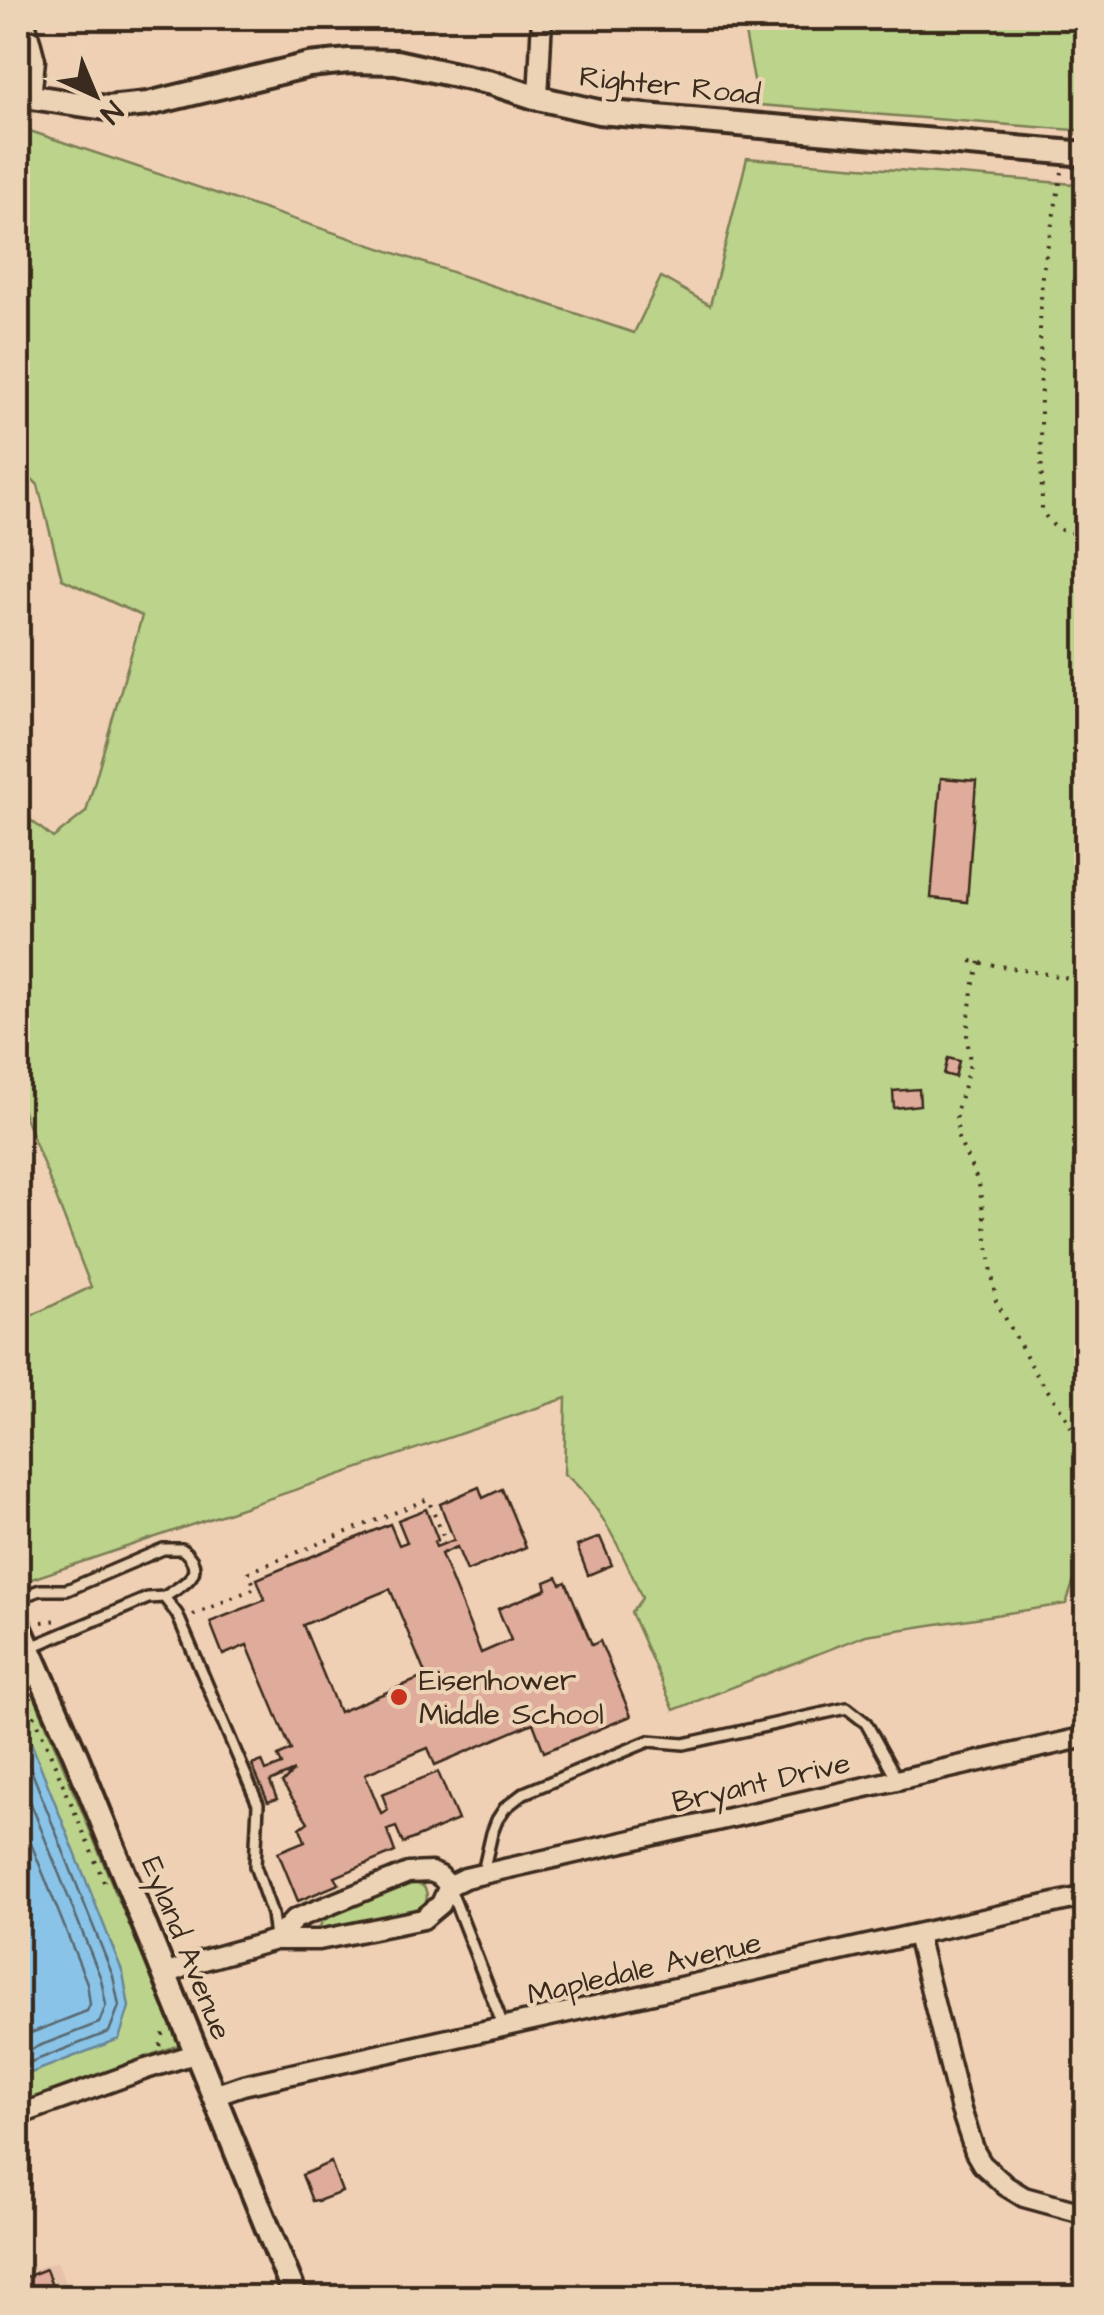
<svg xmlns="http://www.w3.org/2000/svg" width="1104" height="2315" font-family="'Architects Daughter',sans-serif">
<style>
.built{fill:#e7c2aa}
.green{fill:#bbd38a;stroke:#7b7e54;stroke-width:2.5}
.water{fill:#89c4e8;stroke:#6a8697;stroke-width:2.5}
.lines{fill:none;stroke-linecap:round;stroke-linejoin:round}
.shore{stroke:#5a686f;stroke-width:2.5}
.building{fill:#dfac9b;stroke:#3b2a1e;stroke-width:2.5;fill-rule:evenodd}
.service-casing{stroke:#3b2a1e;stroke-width:16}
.minor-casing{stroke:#3b2a1e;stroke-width:25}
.tertiary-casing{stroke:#3b2a1e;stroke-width:30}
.path{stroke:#3b2a1e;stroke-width:4;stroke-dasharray:2.5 8;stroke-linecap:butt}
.service{stroke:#edd3b5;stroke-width:9}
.minor{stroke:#edd3b5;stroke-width:18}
.tertiary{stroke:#edd3b5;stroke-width:22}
.poi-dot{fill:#c8321e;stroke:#edd3b5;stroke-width:4}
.labels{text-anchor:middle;stroke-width:8;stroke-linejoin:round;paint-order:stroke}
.street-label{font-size:30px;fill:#3b2a1e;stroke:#edd3b5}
.poi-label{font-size:30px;fill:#3b2a1e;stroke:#edd3b5;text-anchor:start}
</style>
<rect width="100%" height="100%" fill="#f0d0b5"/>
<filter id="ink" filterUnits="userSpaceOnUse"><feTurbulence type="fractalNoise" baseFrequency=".01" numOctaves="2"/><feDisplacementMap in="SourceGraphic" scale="20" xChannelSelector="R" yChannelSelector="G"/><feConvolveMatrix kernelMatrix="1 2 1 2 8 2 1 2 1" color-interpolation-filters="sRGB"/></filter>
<g filter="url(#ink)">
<!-- built -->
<path class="built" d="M57 2261 71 2297 18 2298V2275Z"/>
<!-- green -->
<path class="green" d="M742 18H1086V131L759 105Z
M18 127 634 333 661 277 710 305 747 158 1086 185V1546L1066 1604 866 1635 674 1710 631 1613 642 1598C626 1560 598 1498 564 1474L566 1398 26 1581 18 1561V1322L91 1287 20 1104 18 1103V810L53 838 86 812 142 616 62 579 38 485 18 465Z
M18 1657 179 2045 18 2103Z
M410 1883 422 1885C429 1892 428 1901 422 1908L326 1930 320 1926 323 1920Z"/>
<!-- water -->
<path class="water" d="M18 1710 123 1973 129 2007 119 2039 18 2078Z"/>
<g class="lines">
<!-- shore -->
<path class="shore" d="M18 1737 113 1976 119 2006 109 2032 18 2067
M18 1771 101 1979 106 2005 99 2023 18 2054
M18 1811 87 1983 90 2004 87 2011 18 2038"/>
</g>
<!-- building -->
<path class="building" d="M941 778 976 781 967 902 931 898Z
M948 1058 959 1061 955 1077 944 1074Z
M919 1089 920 1105 894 1108 893 1091Z
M479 1487 483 1498 502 1489 526 1547 467 1571 457 1547 441 1554 481 1653 511 1640 498 1609 547 1589 545 1582 557 1577 561 1584 566 1582 592 1645 600 1641 631 1716 544 1752 533 1723 435 1765 428 1748 365 1774 381 1813 388 1810 382 1794 438 1772 458 1820 403 1843 396 1827 387 1830 395 1852 335 1877 339 1884 298 1901 278 1852 305 1841 300 1828 308 1822 282 1783 294 1771 270 1782 277 1799 268 1802 252 1765 262 1761 266 1771 282 1765 278 1756 291 1750 247 1645 223 1655 210 1622 265 1600 257 1579 390 1524 399 1545 407 1542 398 1520 426 1509 438 1540 434 1542 436 1547 454 1540 440 1504ZM390 1589 426 1676 339 1712 303 1625Z
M600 1537 612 1565 588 1575 577 1546Z
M331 2162 342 2192 318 2201 317 2200 312 2201 302 2175Z
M46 2269 56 2298H18V2280Z"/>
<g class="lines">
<defs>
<path id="service" d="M18 1598 40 1590H67L163 1549H182C209 1572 185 1584 164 1597
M29 1648 148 1598 164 1597 177 1614 258 1804 255 1866 272 1914 275 1937
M483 1872 492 1833 497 1820 505 1808 524 1793 649 1741 684 1744 847 1708 866 1723 897 1779
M449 1886 504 2028"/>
<path id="minor" d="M24 18 35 60 31 97
M538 98 542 18
M449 1886 440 1876 431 1872 408 1873 295 1919 275 1940H319L423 1919 441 1904 449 1886 465 1878 1086 1737
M917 1935 961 2110 975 2152 982 2164 1006 2186 1024 2197 1086 2214
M166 1975 190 1964 275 1940
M214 2095 243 2085 1086 1896
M18 2115 146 2069 198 2053"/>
<path id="tertiary" d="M18 95 107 108 148 104 309 65 349 61 396 62 492 83 538 98 599 112 1086 154
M18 1624 76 1756 296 2298"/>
</defs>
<!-- service casing -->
<use href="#service" class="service-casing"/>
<!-- minor casing -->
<use href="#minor" class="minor-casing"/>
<!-- tertiary casing -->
<use href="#tertiary" class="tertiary-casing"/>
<!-- path -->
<path class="path" d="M1062 172 1042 275 1040 324 1042 510C1054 532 1063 532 1086 534
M971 961 1086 981
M980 962 972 990 967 1035 970 1064 956 1114 958 1138 979 1184 996 1301 1035 1372 1062 1411 1086 1453
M193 1615 255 1588 249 1572 428 1499 446 1543
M42 1622 60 1620
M22 1686 107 1889
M160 2046 165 2027"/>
<!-- service -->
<use href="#service" class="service"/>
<!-- minor -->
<use href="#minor" class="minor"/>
<!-- tertiary -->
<use href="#tertiary" class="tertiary"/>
</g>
</g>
<!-- markers -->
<circle class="poi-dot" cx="399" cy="1697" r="10"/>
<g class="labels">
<!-- street labels -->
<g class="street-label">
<text transform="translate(670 85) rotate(6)" y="10">Righter Road</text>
<text transform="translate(761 1782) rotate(-13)" y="10">Bryant Drive</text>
<text transform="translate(187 1948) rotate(68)" y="10">Eyland Avenue</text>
<text transform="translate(644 1968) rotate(-13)" y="10">Mapledale Avenue</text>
</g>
<!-- poi labels -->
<g class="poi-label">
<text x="419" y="1690">Eisenhower<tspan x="419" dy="34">Middle School</tspan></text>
</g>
</g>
<!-- margin -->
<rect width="1104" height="2315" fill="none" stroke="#edd3b5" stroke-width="60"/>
<rect x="30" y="30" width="1044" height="2255" fill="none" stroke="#3b2a1e" stroke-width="4" filter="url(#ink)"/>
<!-- north arrow -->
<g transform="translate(95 95) rotate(136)" stroke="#edd3b5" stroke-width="8" paint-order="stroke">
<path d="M0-8L18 38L0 25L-18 38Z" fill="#3b2a1e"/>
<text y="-15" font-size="28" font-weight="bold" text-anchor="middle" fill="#3b2a1e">N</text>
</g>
</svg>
